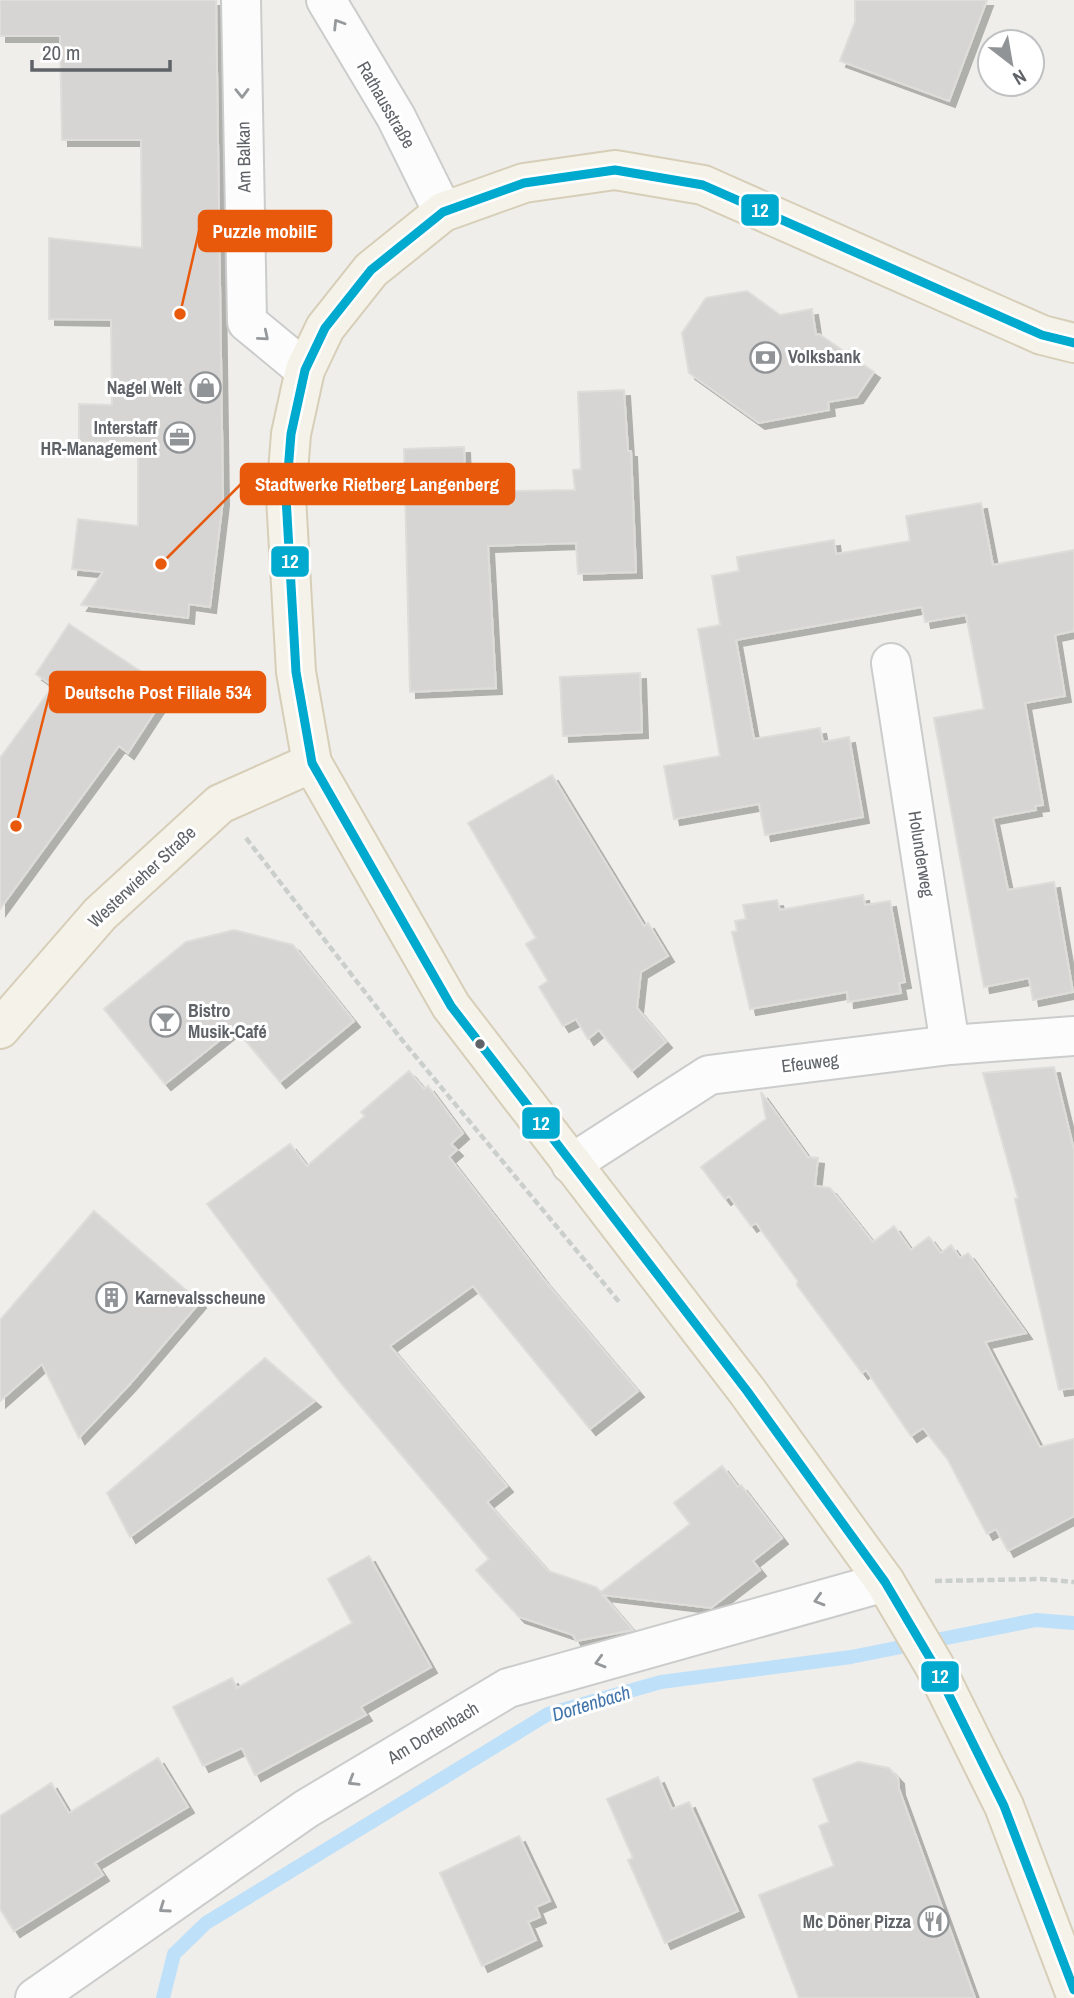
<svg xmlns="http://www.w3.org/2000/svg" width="1074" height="1998" font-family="'Archivo Narrow',sans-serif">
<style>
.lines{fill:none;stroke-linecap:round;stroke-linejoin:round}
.stream{stroke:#bfe0f9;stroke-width:14}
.building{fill:#d6d5d3;stroke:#deddd9;stroke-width:2;filter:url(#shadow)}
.minor-casing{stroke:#cbcccc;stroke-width:42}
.major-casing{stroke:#d7ceb8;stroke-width:42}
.path{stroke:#cacfcc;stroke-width:4.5;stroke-dasharray:7 3.5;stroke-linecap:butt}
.minor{stroke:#fdfcfc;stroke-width:38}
.major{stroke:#f4f2e9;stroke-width:38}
.bus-1-casing{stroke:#fff;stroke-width:14}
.bus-1{stroke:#00a9ce;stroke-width:9}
.oneway{stroke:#96999c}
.bus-dot{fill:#5f6368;stroke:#fff;stroke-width:2.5}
.labels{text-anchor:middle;stroke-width:6;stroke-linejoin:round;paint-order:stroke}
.street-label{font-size:18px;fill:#5f6368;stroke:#fff}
.poi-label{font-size:18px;font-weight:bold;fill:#5f6368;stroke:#fff;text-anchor:start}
.water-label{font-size:19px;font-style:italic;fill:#4174aa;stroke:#fff}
.leader{fill:none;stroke:#e8590c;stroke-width:2.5}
.callout-dot{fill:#e8590c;stroke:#fff;stroke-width:2.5}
.callout{fill:#e8590c;stroke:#e8590c;stroke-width:2.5}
.callout-label{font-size:19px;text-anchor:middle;font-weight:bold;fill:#fff}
.line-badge{stroke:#fff;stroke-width:2.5}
.badge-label{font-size:19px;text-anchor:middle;font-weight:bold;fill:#fff}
</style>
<defs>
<filter id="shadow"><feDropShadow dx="6" dy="6" stdDeviation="0" flood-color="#0004"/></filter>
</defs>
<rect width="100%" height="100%" fill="#efeeea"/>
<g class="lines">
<!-- stream -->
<path class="stream" d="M163 1998 174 1954 206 1923 548 1714 661 1682 851 1657 1036 1620 1074 1623"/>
</g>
<!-- building -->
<path class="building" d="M0 0H216L223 500 210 607 189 604 188 618 81 605 103 572 72 569 78 519 138 526V442H79V404L112 405 111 320 49 319V238L142 248 141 140H62L60 36H0Z
M855 0H987L949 101 840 61 855 22Z
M747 291 780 315 812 309 816 335 819 334 874 372 857 397 828 402 829 410 759 423 689 373 682 333 706 298Z
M624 390 628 451H631L636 572 578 574 576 543 488 546 496 688 410 692 404 449 464 447 466 492 575 490 573 470 581 469 578 392Z
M981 503 993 565 1074 550V631L1055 635 1065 696 1025 703 1043 805 1035 806 1036 810 993 818 1008 890 1054 882 1073 992 1033 1000 1029 978 984 987 934 718 984 709 966 615 925 622 922 607 736 640 754 739 820 728 823 742 849 737 863 817 765 835 759 804 674 819 664 766 720 756 698 629 720 625 712 576 739 571 737 557 834 540 836 554 910 541 906 516Z
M69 624 169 690 128 753 119 746 0 909V758L53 686 36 674Z
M640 673 642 732 563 736 560 677Z
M552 775 644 926 648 923 668 956 641 972 637 1008 666 1042 632 1071 599 1030 588 1039 576 1019 563 1026 539 987 548 981 526 944 536 938 468 823Z
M863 895 865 905 890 901 905 982 899 983 901 993 848 1002 847 992 750 1009 732 932 737 931 735 921 746 919 743 905 777 900 780 910Z
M234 930 293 945 354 1021 280 1082 235 1028 165 1084 104 1009 186 942Z
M1054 1067 1074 1150V1388L1059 1390 1015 1199 1018 1198 983 1073Z
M409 1071 424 1089 428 1086 463 1133 451 1144 457 1150 449 1157 545 1281 638 1391 590 1429 473 1286 390 1346 507 1486 487 1502 548 1571 596 1587 601 1592 690 1524 674 1503 722 1466 738 1487 741 1485 782 1538 753 1561 760 1570 711 1608 603 1595 633 1630 576 1641 573 1635 519 1617 476 1570 489 1559 340 1382 207 1204 290 1144 307 1166 365 1116 361 1112Z
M761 1092 808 1157 818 1158 815 1186 830 1188 873 1242 894 1226 911 1250 929 1237 941 1253 951 1245 960 1258 968 1253 1026 1333 985 1342 1040 1447 1074 1439V1516L1008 1551 996 1529 987 1534 948 1460 923 1428 911 1436 866 1370 862 1373 797 1285 798 1281 756 1223 751 1226 729 1196 725 1199 701 1167 766 1119Z
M94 1211 200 1302 130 1384 79 1438 42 1364 0 1401V1320Z
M265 1358 315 1401 130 1537 107 1493Z
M369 1556 431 1667 361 1707 366 1715 255 1775 242 1748 203 1766 173 1707 232 1678 237 1688 352 1623 328 1579Z
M158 1758 188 1807 95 1863 103 1875 14 1931 0 1909V1816L51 1783 69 1813Z
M858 1762 889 1768 898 1778 899 1789 975 1998H799L759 1895 834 1866 819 1826 829 1822 813 1779Z
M658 1777 672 1809 689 1802 738 1911 665 1943 628 1860 633 1858 607 1799Z
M519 1836 550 1901 536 1907 540 1917 528 1922 536 1940 482 1966 440 1873Z"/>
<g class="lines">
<defs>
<path id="minor" d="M241 0 247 322 305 370
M326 0 396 117 443 212
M891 663 950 1045
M571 1164 709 1075 950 1045 1074 1036
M35 1998 306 1809 508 1688 885 1582"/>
<path id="major" d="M1074 343 1042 335 703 185 615 170 524 183 443 212 371 270 325 328 305 370 291 434 286 497 296 672 312 763 451 1006 747 1391 885 1582 934 1665 1004 1806 1074 1990
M0 1029 100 914 220 804 312 763"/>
</defs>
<!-- minor casing -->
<use href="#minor" class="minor-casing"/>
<!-- major casing -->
<use href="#major" class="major-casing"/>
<!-- path -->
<path class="path" d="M246 838 402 1040 620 1303
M935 1581 1041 1579 1074 1582"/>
<!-- minor -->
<use href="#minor" class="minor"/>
<!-- major -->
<use href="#major" class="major"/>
<defs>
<path id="bus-1" d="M1074 343 1042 335 703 185 615 170 524 183 443 212 371 270 325 328 305 370 291 434 286 497 296 672 312 763 451 1006 747 1391 885 1582 934 1665 1004 1806 1074 1990"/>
</defs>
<!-- bus-1 casing -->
<use href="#bus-1" class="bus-1-casing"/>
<!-- bus-1 -->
<use href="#bus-1" class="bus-1"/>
</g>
<!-- one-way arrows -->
<defs><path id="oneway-chevron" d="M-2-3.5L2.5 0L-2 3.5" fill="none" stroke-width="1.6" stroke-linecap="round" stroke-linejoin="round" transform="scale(1.75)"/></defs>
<g class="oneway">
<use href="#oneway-chevron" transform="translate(338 24) rotate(-122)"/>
<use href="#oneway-chevron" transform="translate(242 93) rotate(89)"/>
<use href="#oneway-chevron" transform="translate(264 336) rotate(40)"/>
<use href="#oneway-chevron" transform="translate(819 1600) rotate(164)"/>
<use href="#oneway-chevron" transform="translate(600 1662) rotate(164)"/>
<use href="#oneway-chevron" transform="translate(353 1781) rotate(149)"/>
<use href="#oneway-chevron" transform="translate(164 1908) rotate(145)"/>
</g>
<!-- icons -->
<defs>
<symbol id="bank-ring" viewBox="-11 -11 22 22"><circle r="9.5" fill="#fff" stroke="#919496" stroke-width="1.5"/><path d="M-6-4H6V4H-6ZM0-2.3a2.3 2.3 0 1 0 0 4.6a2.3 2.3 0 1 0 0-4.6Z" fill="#919496"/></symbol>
<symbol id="shop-ring" viewBox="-11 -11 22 22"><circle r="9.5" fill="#fff" stroke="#919496" stroke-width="1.5"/><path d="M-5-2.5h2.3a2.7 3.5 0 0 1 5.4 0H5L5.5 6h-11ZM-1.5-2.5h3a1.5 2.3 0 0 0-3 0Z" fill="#919496"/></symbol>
<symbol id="office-ring" viewBox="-11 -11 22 22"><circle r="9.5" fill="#fff" stroke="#919496" stroke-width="1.5"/><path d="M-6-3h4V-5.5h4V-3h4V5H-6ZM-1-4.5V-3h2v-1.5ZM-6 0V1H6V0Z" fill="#919496"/></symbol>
<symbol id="bar-ring" viewBox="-11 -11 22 22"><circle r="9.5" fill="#fff" stroke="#919496" stroke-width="1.5"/><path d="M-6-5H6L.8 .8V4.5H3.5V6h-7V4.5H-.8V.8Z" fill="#919496"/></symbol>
<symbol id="building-ring" viewBox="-11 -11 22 22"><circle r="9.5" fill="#fff" stroke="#919496" stroke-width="1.5"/><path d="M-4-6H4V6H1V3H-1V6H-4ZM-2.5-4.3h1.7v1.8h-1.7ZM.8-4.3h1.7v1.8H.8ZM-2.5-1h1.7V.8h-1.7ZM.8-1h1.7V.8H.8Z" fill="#919496"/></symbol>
<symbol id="restaurant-ring" viewBox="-11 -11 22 22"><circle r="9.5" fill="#fff" stroke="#919496" stroke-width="1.5"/><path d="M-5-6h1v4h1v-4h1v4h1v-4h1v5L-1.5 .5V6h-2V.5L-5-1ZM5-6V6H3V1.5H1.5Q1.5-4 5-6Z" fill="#919496"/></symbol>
</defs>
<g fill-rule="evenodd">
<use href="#bank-ring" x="748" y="340" width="35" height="35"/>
<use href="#shop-ring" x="188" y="370" width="35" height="35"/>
<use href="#office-ring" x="162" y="420" width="35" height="35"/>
<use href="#bar-ring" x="148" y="1004" width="35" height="35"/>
<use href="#building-ring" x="94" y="1280" width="35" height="35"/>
<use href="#restaurant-ring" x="916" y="1904" width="35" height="35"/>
</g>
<!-- markers -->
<circle class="bus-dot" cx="480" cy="1044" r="6"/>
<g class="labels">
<!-- street labels -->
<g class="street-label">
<text transform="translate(386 105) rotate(60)" y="6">Rathausstraße</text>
<text transform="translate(244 157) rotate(-91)" y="6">Am Balkan</text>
<text transform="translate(921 854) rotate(81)" y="6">Holunderweg</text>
<text transform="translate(142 877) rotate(-43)" y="6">Westerwieher Straße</text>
<text transform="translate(810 1063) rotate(-7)" y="6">Efeuweg</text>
<text transform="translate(433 1733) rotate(-31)" y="6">Am Dortenbach</text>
</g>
<!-- poi labels -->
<g class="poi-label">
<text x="788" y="363">Volksbank</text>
<text x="182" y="394" text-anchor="end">Nagel Welt</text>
<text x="157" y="434" text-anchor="end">Interstaff<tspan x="157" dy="21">HR-Management</tspan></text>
<text x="188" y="1017">Bistro<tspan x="188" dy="21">Musik-Café</tspan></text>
<text x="135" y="1304">Karnevalsscheune</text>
<text x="911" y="1928" text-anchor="end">Mc Döner Pizza</text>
</g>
<!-- water labels -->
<g class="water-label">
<text transform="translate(591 1703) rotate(-17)" y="7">Dortenbach</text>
</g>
</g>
<!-- callouts -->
<path class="leader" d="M180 314L199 231M161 564L241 484M16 826L50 692"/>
<g class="callout-dot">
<circle cx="180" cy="314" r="7"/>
<circle cx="161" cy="564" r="7"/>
<circle cx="16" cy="826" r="7"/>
</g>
<g class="callout">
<rect x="199" y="211" width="132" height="40" rx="7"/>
<rect x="241" y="464" width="273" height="40" rx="7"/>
<rect x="50" y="672" width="215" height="40" rx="7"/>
</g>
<g class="callout-label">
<text x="265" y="238">Puzzle mobilE</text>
<text x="377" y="491">Stadtwerke Rietberg Langenberg</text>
<text x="158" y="699">Deutsche Post Filiale 534</text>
</g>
<g class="line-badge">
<rect x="740" y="193" width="40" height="34" rx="7" fill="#00a9ce"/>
<rect x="270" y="545" width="40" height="33" rx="7" fill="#00a9ce"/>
<rect x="521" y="1106" width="40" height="34" rx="7" fill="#00a9ce"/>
<rect x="920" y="1660" width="40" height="33" rx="7" fill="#00a9ce"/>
</g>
<g class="badge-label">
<text x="760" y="217">12</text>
<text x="290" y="568">12</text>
<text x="541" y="1130">12</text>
<text x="940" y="1683">12</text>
</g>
<!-- north arrow -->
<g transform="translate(1011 63) rotate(149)"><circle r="33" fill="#ffffff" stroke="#bfc1c3" stroke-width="2"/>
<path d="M0-5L12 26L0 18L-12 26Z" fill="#919496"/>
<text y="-10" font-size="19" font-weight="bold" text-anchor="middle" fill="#5f6368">N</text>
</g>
<!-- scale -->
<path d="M32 60v10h138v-10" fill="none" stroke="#5f6368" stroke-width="3.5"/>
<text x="42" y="60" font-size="21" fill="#5f6368" stroke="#ffffff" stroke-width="5" paint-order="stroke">20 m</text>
</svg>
